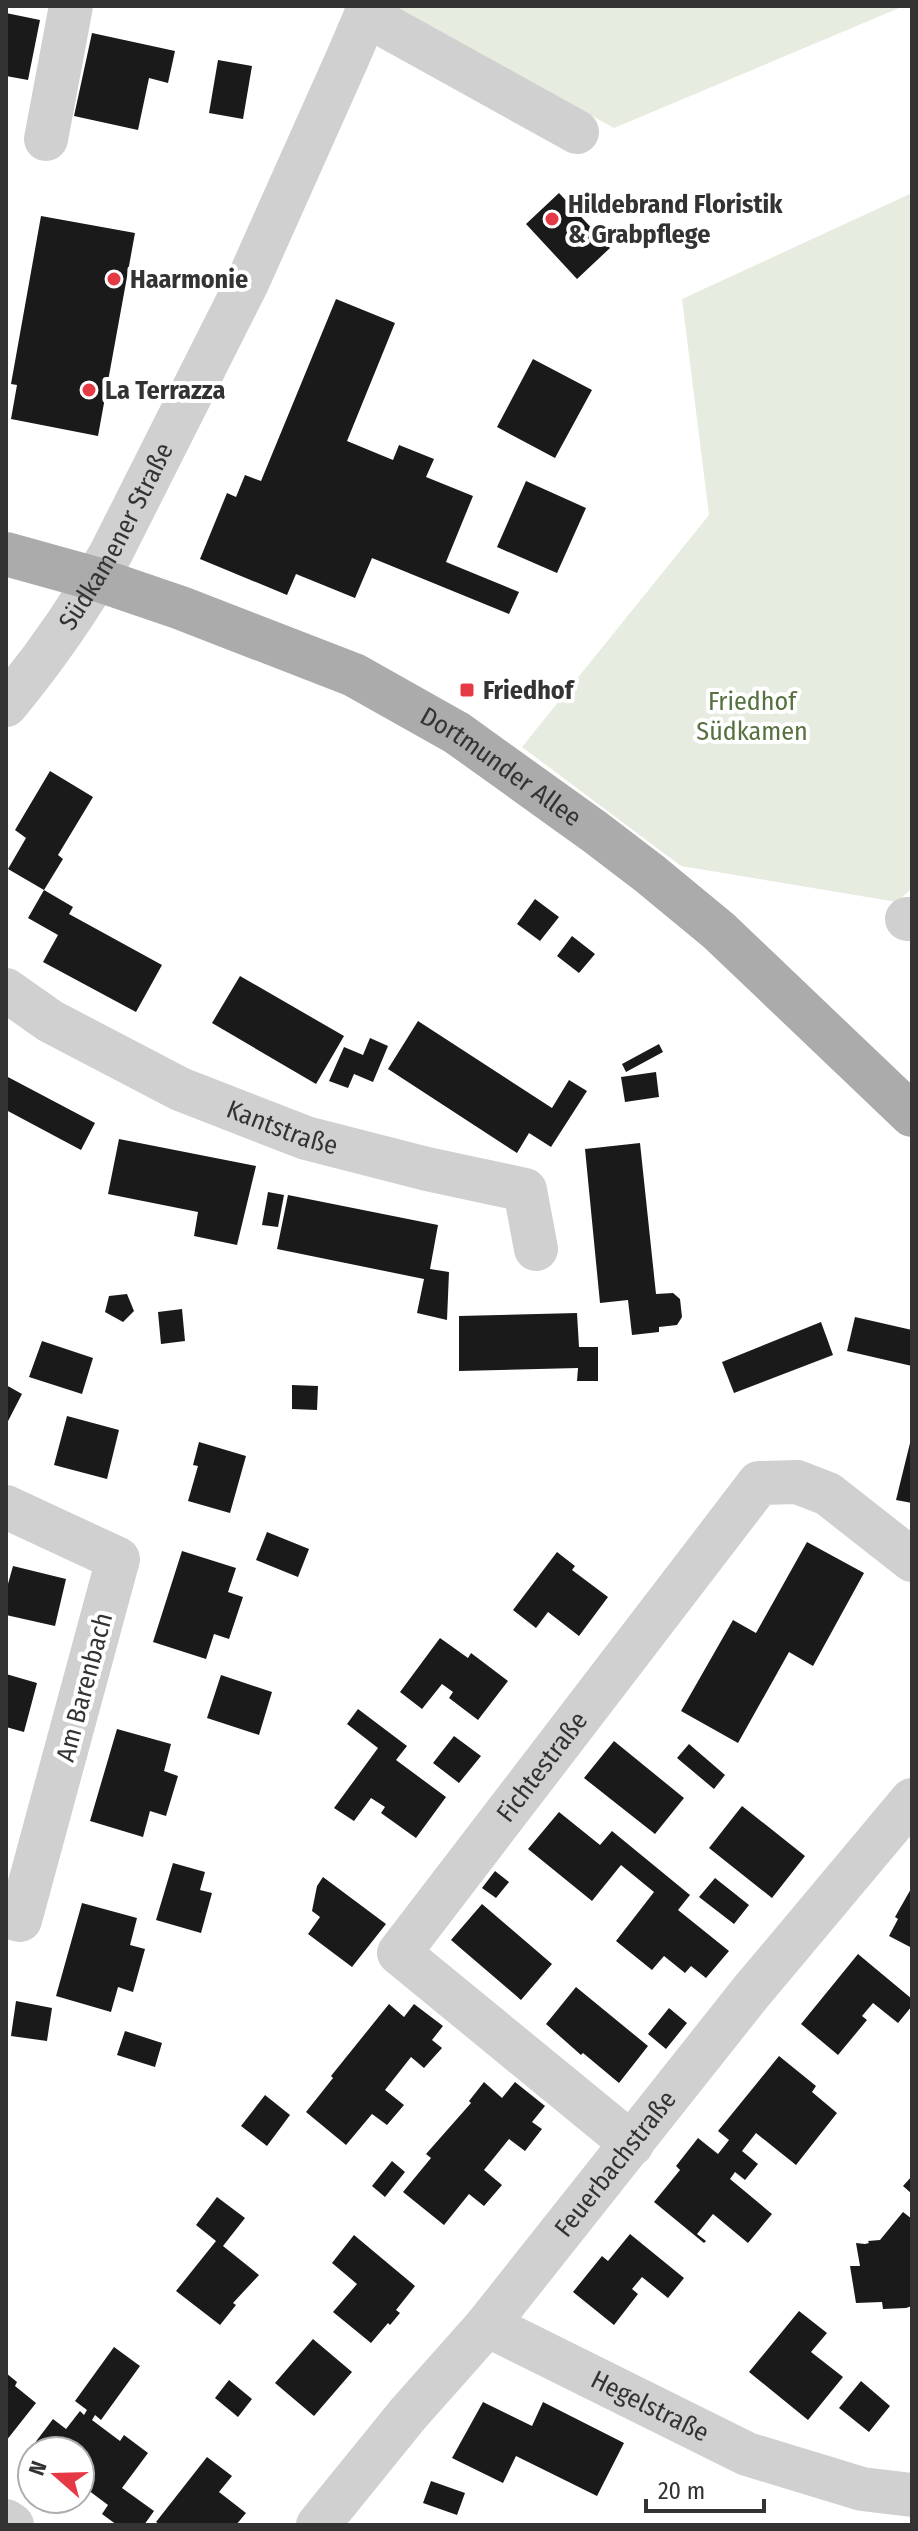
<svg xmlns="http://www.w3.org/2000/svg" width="918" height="2531" font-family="'Fira Sans Condensed',sans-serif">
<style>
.green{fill:#e6ecdf}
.building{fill:#1a1a1a}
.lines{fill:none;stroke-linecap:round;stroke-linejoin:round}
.minor{stroke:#d0d0d0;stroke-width:44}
.major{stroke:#ababab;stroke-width:44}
.poi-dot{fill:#e63946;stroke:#fff;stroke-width:3}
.labels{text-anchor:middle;stroke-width:8;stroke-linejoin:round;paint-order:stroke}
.poi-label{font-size:26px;font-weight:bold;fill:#333;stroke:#fff;text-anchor:start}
.street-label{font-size:26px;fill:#333;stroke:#fff}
.park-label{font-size:26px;fill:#56703f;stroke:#fff}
</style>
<rect width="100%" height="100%" fill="#fff"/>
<!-- green -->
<path class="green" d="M396 6H904L614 128 396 8Z
M912 193V888L897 902 681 866 522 747 709 515 682 299Z"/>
<!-- building -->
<path class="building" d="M6 13 40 20 28 80 6 76Z
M92 33 175 51 168 83 149 78 138 130 74 116Z
M218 60 252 66 243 119 209 113Z
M559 193 610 248 577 279 526 224Z
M41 216 135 233 98 436 11 419 17 385 11 384Z
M336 299 395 323 347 441 393 460 399 445 434 459 426 477 473 496 446 562 519 592 509 614 372 558 355 598 296 574 287 595 200 559 227 493 236 497 245 475 261 481Z
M533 359 592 390 555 458 497 427Z
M526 481 586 508 557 573 497 547Z
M50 771 93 797 58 855 63 859 44 890 8 869 26 838 15 830Z
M44 890 73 907 69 914 162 965 136 1012 43 962 58 935 28 918Z
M535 899 559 917 540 941 517 924Z
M572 936 595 954 579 973 557 956Z
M240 976 344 1036 316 1084 212 1023Z
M418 1021 552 1108 569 1080 587 1091 551 1147 529 1133 517 1153 388 1069Z
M370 1038 388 1046 373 1082 354 1074 348 1088 329 1081 344 1047 363 1055Z
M659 1044 663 1052 626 1072 622 1064Z
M656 1072 659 1097 625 1102 621 1077Z
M6 1076 95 1123 81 1150 6 1110Z
M119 1139 256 1166 237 1245 194 1236 198 1212 108 1194Z
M640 1143 656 1294 673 1293 680 1299 682 1317 677 1325 659 1327V1332L632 1335 628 1300 600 1303 585 1149Z
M268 1192 284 1195 278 1227 262 1225Z
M288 1195 438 1225 430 1269 449 1272 447 1320 417 1313 424 1279 277 1249Z
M127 1294 134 1311 123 1322 105 1312 109 1296Z
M182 1309 185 1341 161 1344 158 1312Z
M577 1313 579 1347H598V1381H577L578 1368 459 1371V1316Z
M855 1317 912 1330V1366L847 1351Z
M821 1322 833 1355 734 1393 722 1362Z
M42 1341 93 1358 82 1394 29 1377Z
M6 1385 22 1394 6 1425Z
M292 1385 318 1386 317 1410 292 1409Z
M67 1416 119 1430 107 1479 54 1465Z
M911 1439H912V1503L896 1500Z
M199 1442 246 1456 230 1513 188 1501 198 1466 193 1465Z
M267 1532 309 1549 298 1577 256 1560Z
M807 1542 864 1573 813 1666 789 1652 738 1743 681 1711 733 1620 756 1633Z
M182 1551 236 1568 228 1592 243 1597 229 1639 214 1634 206 1659 153 1642Z
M557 1552 575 1566 572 1570 608 1597 579 1636 548 1612 536 1628 513 1610Z
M13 1566 66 1579 55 1626 6 1615V1591Z
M440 1638 468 1658 471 1653 508 1681 478 1720 449 1698 453 1692 442 1684 422 1709 400 1692Z
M6 1674 37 1683 24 1732 6 1727Z
M221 1675 272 1692 259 1735 207 1718Z
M358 1709 407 1746 396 1760 446 1797 416 1838 381 1813 385 1807 371 1798 354 1821 334 1808 378 1748 347 1724Z
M117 1729 171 1744 164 1771 178 1776 166 1816 150 1811 143 1837 90 1821Z
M454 1736 481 1756 459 1783 433 1763Z
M614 1741 684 1798 655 1834 584 1778Z
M689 1744 725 1775 714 1789 677 1758Z
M742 1806 805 1856 772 1898 709 1848Z
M559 1812 600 1845 612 1831 690 1895 678 1910 729 1951 706 1978 691 1966 685 1973 664 1956 652 1970 616 1941 654 1892 621 1865 592 1901 528 1849Z
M173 1863 205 1872 200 1890 212 1893 201 1933 156 1920Z
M495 1871 509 1882 496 1898 482 1888Z
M323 1877 386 1924 352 1967 308 1934 320 1917 312 1911 317 1886Z
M715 1878 749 1905 734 1924 699 1897Z
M912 1887V1948L889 1936 898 1919 895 1917Z
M82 1903 137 1918 130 1945 145 1949 133 1992 118 1987 111 2012 56 1996Z
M482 1904 552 1964 521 2000 451 1940Z
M858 1954 912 1999V2006L898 2023 873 2003 862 2016 867 2020 838 2055 801 2024Z
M576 1987 648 2046 619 2083 583 2053 581 2055 546 2024Z
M16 2001 52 2008 47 2041 11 2036Z
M389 2004 404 2017 414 2004 443 2026 432 2040 442 2048 424 2068 411 2057 385 2090 404 2105 387 2125 372 2114 346 2145 306 2112 333 2078 331 2076Z
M669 2008 687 2023 666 2049 648 2034Z
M125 2031 162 2043 155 2067 117 2055Z
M779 2056 816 2086 812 2092 837 2113 796 2165 756 2133 742 2151 758 2164 745 2180 735 2172 730 2179 772 2214 748 2243 713 2214 697 2234 706 2241 704 2243 654 2202 680 2170 676 2166 698 2138 718 2154 729 2140 718 2131Z
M484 2082 502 2098 515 2082 545 2106 532 2122 542 2129 525 2151 509 2139 484 2170 502 2185 484 2206 469 2194 444 2225 403 2192 431 2158 426 2154 471 2103 469 2101Z
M265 2095 290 2115 267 2146 241 2126Z
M392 2161 405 2172 385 2197 372 2186Z
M912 2176V2194L903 2186Z
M217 2197 245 2218 223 2246 259 2275 233 2303 236 2305 220 2325 176 2291 216 2241 196 2225Z
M903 2212 912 2219V2306L906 2308 883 2309 882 2302 856 2303 850 2266H860L856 2243 865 2244 869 2243 868 2241 880 2240Z
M630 2234 684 2278 668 2298 642 2277 632 2289 638 2294 614 2325 573 2292 602 2256 608 2261Z
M354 2235 415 2286 396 2310 400 2313 390 2325 388 2323 371 2343 333 2312 357 2284 332 2263Z
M799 2311 827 2333 811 2352 843 2377 808 2420 749 2372Z
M313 2339 352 2372 314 2416 275 2383Z
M114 2347 140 2366 101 2420 95 2415 92 2420 120 2441 124 2435 148 2453 122 2488 154 2511 144 2525H117L102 2514 108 2505 80 2484V2451H35L31 2448 53 2419 66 2429 80 2411 84 2415 87 2410 75 2401Z
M6 2373 17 2382 15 2386 36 2403 6 2441Z
M229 2380 252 2399 238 2417 215 2398Z
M861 2381 890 2406 869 2432 839 2408Z
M483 2402 532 2426 543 2402 624 2443 597 2496 516 2456 503 2483 452 2458Z
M207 2457 232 2476 219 2492 246 2513 236 2525H161L156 2522Z
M431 2481 465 2493 457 2515 423 2503Z"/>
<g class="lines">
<!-- minor -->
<g class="minor">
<path d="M366 15 577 132"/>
<path d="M46 139 71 6"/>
<path id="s1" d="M6 705C45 658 81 606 111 553L248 281 348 57 366 15 367 6"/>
<path d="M907 919H912"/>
<path id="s2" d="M6 990 50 1021 180 1089 306 1138 427 1169 525 1190 536 1249"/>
<path d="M6 1507 118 1559 20 1920 6 1916"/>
<path id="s3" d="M632 2144 399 1953 759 1483 797 1482 828 1494 912 1560"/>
<path id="s4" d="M487 2325 747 2454 862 2489 912 2495"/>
<path d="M6 2521 12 2525"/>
<path id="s5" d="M318 2525 408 2414 487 2325 751 1992 912 1800"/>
</g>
<!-- major -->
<path class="major" id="s6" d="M6 554 96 579 181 608 354 675 457 733 595 832 650 874 719 931 912 1115"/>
</g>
<!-- markers -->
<g class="poi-dot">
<circle cx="552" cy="219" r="8"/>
<circle cx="114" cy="279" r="8"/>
<circle cx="89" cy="390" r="8"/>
<rect x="459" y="682" width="16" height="16" rx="4"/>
</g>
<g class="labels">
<!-- poi labels -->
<g class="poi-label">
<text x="568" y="213">Hildebrand Floristik<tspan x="568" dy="30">&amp; Grabpflege</tspan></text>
<text x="130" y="288">Haarmonie</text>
<text x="105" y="399">La Terrazza</text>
<text x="483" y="699">Friedhof</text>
</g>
<!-- street labels -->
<g class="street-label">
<text dy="9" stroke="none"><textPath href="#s1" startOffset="202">Südkamener Straße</textPath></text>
<text dy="9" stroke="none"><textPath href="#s6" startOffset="542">Dortmunder Allee</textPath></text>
<text dy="9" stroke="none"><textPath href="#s2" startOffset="310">Kantstraße</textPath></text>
<text transform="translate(84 1687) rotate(-75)" y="9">Am Barenbach</text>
<text dy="9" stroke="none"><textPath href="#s3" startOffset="536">Fichtestraße</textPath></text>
<text dy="9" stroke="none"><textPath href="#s5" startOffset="468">Feuerbachstraße</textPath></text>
<text dy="9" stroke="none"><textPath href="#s4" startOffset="182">Hegelstraße</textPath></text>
</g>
<!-- park labels -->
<g class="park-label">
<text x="752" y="710">Friedhof<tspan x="752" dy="30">Südkamen</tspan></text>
</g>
</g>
<!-- border -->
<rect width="918" height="2531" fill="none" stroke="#333333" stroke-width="16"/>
<!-- north arrow -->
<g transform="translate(56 2475) rotate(290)"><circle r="38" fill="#ffffff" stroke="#adadad" stroke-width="2"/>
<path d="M0-6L14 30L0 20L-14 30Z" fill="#e63946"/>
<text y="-12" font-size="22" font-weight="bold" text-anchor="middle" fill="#333333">N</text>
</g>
<!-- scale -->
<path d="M646 2499v12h118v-12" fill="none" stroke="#333333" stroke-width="4"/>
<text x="658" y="2499" font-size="24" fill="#333333" stroke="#ffffff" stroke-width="6" paint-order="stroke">20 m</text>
</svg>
